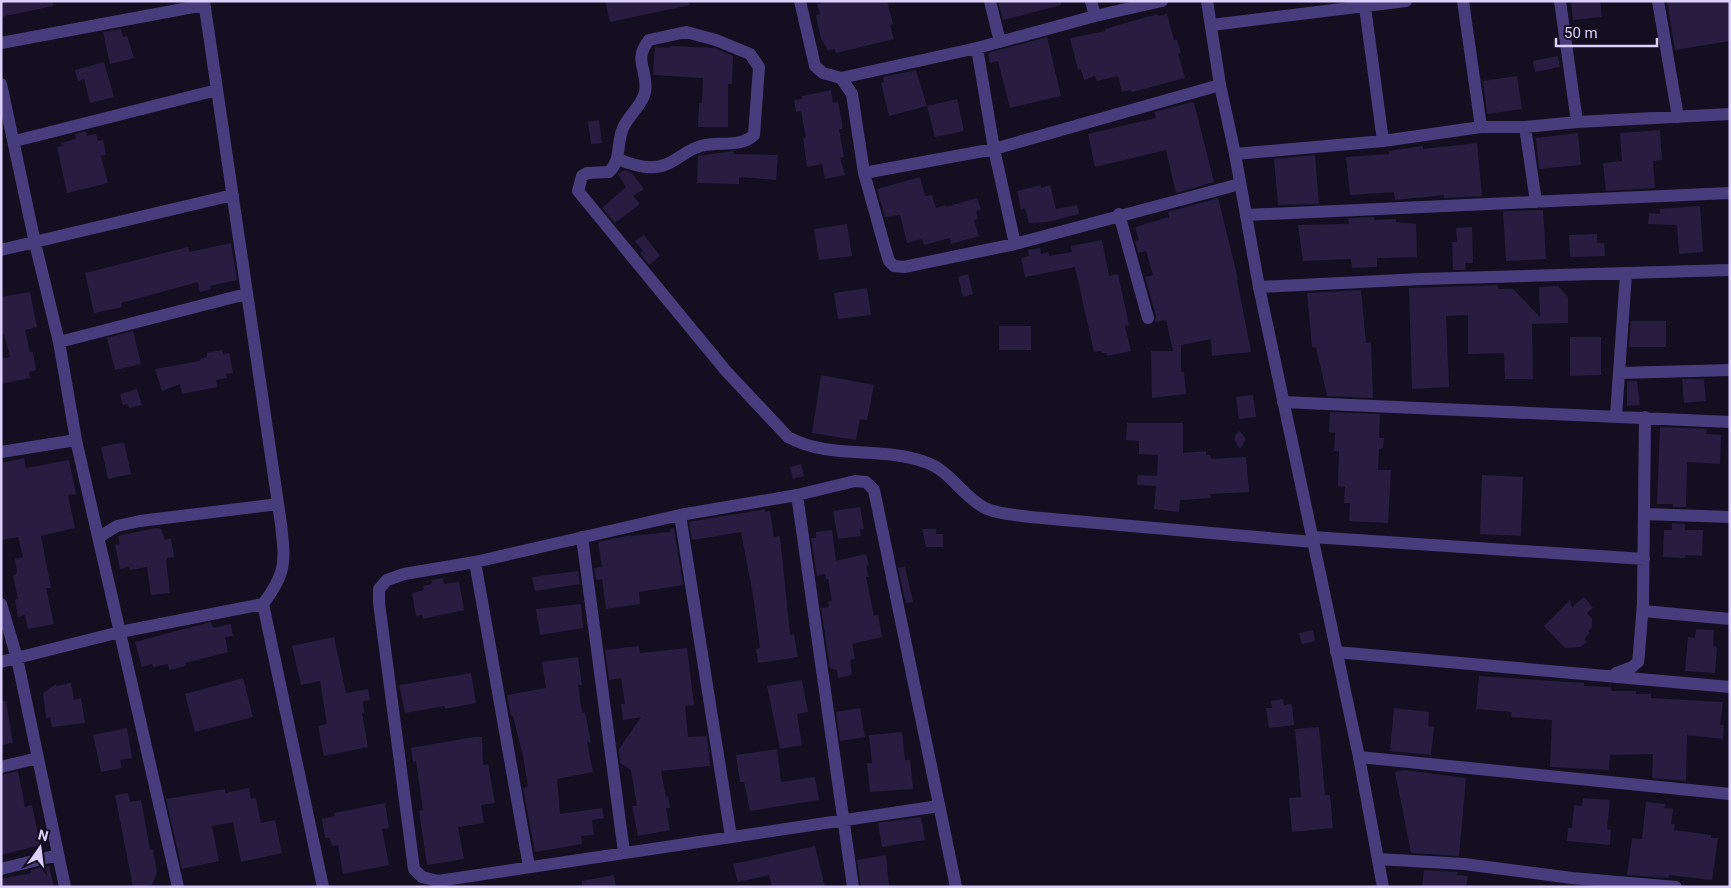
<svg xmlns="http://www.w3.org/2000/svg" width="1731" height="888" font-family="Roboto,sans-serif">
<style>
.building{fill:#281c40}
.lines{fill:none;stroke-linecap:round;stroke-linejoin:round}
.minor{stroke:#483d7c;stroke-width:12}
.tertiary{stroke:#483d7c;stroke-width:12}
</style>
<rect width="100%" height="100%" fill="#140f20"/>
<!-- building -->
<path class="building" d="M1 1H53V6L1 17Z
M605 1H689L690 5 610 22Z
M830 1H887L893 24 890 25 894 39 836 53 835 49 828 50 821 39 816 15 820 14 817 4Z
M998 1H1061V5L1003 20Z
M1571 1H1600L1602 17 1573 20Z
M1667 1H1730V41L1675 50Z
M1157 14 1158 16 1167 14 1174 40H1177L1181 53 1178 54 1185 78 1132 92 1131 90 1122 92 1118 76 1097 81 1095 76 1084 80 1081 69 1078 70 1070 38 1106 31 1105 29Z
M121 29 123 37 127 36 134 58 110 64 103 32Z
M1047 37 1061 96 1010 108 998 61 990 63 988 53Z
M670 46 715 48 733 56 732 84H728V127H698L699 103H702L703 78 653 75 655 47 670 48Z
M1558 56 1560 67 1535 72 1533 61Z
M104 62 114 97 90 103 84 79 78 81 75 70Z
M916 70 927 106 889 116 881 83 884 82 883 77Z
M1517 76 1522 109 1487 114 1483 81Z
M831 90 833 103 838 102 842 123V129H839L844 157 840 158 845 175 825 179 822 164 807 167 803 138H806L801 111 796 112 794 100 802 99V96Z
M957 99 964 131 935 137 927 106Z
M1192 102 1194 103 1214 182 1176 193 1166 150 1095 167 1088 134 1156 118 1154 112Z
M599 120 602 143 591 144 588 122Z
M1660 130 1662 160 1653 161 1655 188 1606 191 1603 163 1622 161 1620 133Z
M86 131 87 136 96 134 98 141 103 140 106 155 101 156 108 183 67 193 57 147 62 146 61 143 76 139 75 134Z
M1578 133 1581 165 1539 169 1536 138Z
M1477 143 1482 196 1444 198V195L1395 200 1394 192 1350 195 1346 157 1389 154V151L1423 146V149Z
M733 151 734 154 778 155 776 180 739 177V184L697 183 698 156Z
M1315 155 1319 204 1278 205 1274 159Z
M624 170 632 173 644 189 633 196 640 204 615 223 602 208 626 187 618 174Z
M920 177 925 196 932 195 936 208 946 205V207L977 198 981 210 976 211 978 219 974 220 979 236 951 244 950 238 924 245 922 239 907 243 900 215 885 217 877 189Z
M1041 185V188L1050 185 1056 209 1077 205 1079 214 1047 222 1029 223 1025 208 1021 209 1017 191Z
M1218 198 1238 279 1237 280 1251 352 1212 356 1211 339 1181 345V372H1184L1186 394 1152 398 1151 351H1173L1166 320 1155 322 1156 316 1145 277 1153 275 1146 251 1138 253 1135 241 1139 240 1135 227 1169 217 1168 212 1179 209Z
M1700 206 1703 252 1679 254 1677 225 1648 224 1649 213 1660 214V209Z
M1543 210 1546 259 1506 261 1503 211Z
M1374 217V220L1396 219V222L1416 224 1417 257 1377 258V267L1352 268 1351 259 1303 261 1298 225 1349 224 1348 218Z
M847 224 852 256 819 260 814 229Z
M1472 227 1473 263H1465L1466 270H1453L1452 242H1457L1456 228Z
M1597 234V243H1604L1605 256 1570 257 1569 235Z
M644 235 660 256 649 265 640 253 643 251 635 241Z
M1102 240 1109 276 1118 274 1129 325 1125 326 1131 351 1107 356 1106 353H1102L1101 351 1094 352 1075 267 1025 277 1021 258 1029 256 1028 250 1040 248 1041 254 1048 252 1049 256 1072 252 1071 246Z
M231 243 237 280 210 286 211 289 200 292 198 282 121 303 122 307 94 313 85 273 188 247 189 252Z
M968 274 973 294 963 297 958 277Z
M1497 285 1499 289H1513L1540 317 1539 287 1558 286 1568 297V323L1532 324 1533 379H1505L1504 353 1468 354V315L1446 316 1449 387 1412 389 1409 288Z
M867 288 871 315 838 319 834 293Z
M1361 290 1366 343 1371 342 1373 398 1327 396 1316 347H1312L1307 293Z
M30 292 37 327 25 330 30 352H33L36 370 29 372 30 378 1 384V359L10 357 4 334H1V297Z
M1631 321H1666V347H1629Z
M999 326H1031V350H999Z
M133 331 141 364 115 370 107 338Z
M1570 337H1601V375L1570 376Z
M222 350 223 354 229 353 233 373 226 374 227 378 216 380 217 387 182 394 180 384 162 391 155 369 200 361V359L207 357V353Z
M821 375 874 385 867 420 860 419 856 440 812 433Z
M1682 379H1704L1706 401 1684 403Z
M1627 381H1637L1640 405 1627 406Z
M137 389 142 405 129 408 128 404 123 405 120 394Z
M1253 395 1256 417 1239 419 1236 397Z
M1330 412 1380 414 1379 438H1384L1383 448 1379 449 1378 470H1391L1388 523 1349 521 1350 503H1344L1345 487 1338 486 1339 451H1334L1335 433 1329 432Z
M1127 423H1183V453L1206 451V455H1210L1211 459 1246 457 1249 492 1210 494 1211 498 1180 500 1179 512 1154 509 1156 486 1137 485 1138 475 1157 476 1158 455 1139 454V441L1126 440Z
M1660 427 1707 429 1706 434 1721 435 1720 464 1687 462 1686 507H1673V504H1657Z
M1240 431 1246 439 1240 449 1234 439 1236 434Z
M124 442 131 474 108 479 101 447Z
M24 458 26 468 69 460 76 494 68 495 75 528 41 536 51 588H46L54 624 28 629 25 615 18 617 15 600 18 599 13 575 16 574 17 571 15 559 23 557 18 537 1 540V463Z
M801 464 804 476 793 479 790 467Z
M1482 475 1523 477 1521 536 1480 534Z
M860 507 864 529H860L861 536 838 539 833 511Z
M765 509V512L770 511 774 537 780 536 790 635 794 634 798 657 758 663 756 649 760 648 753 595 741 532 692 540 689 522Z
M1672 523 1685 524V530H1703L1702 556 1686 555 1685 558 1663 557 1664 530H1672Z
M156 528 161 529 165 540 171 538 174 557 167 558 166 561 170 593 151 595 147 567 130 570 129 567 120 569 115 545 120 544 118 536Z
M674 528 683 585 639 592 640 604 606 609 602 579 596 580 594 568 602 567 598 542 631 535V536L670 532V529Z
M922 529H936V534H943V547H926Z
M832 530 836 561 866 554 869 565 866 566 869 577H866L874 616 878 615 882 637 852 644 855 659 850 660 852 675 838 678 837 670 830 668 821 608 829 607 828 601H832L828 579H826L825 574 817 576 811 538H816V532Z
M905 567 913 602 906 603 898 568Z
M578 571 580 584 535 591 532 577Z
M443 578 444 584 459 582 464 610 423 619 422 615 416 616 412 593 424 590 423 586 432 584 431 580Z
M1584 597 1593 608 1587 613 1592 619V627L1588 631 1590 633 1584 639 1587 642 1580 647 1565 648 1544 626 1570 600 1572 607Z
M581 604 583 628 540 635 536 609Z
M211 622 213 628 231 624 233 636 225 637 228 652 185 663 186 666 169 670 168 664 153 667 152 664 142 667 135 642Z
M1696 629 1714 630 1713 646 1717 647 1715 673 1685 671 1688 637 1695 638Z
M1313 630 1315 641 1302 644 1299 633Z
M334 637 346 693 368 689 370 700 363 701 364 713H362L368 747 324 756 318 726 327 724 320 681 301 685 292 646Z
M639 646 640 653 687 648 694 705 685 706 688 737 707 736 710 766 661 771 666 797 668 796 670 808H666L670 830 638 836 632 806H637L631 770 620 763 619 749 641 717 623 720 621 704H625L621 678 609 680 605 650Z
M578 657 582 685H578L582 713 585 712 591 743 587 741 593 772 557 779 560 814 602 808 604 818 592 820 594 835 581 836 582 844 535 852 523 788 528 787 523 756 513 716H511L507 695 546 688 542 662Z
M471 673 476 703 445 709 444 706 405 713 399 685Z
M1479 676 1584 683V686L1611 687V691H1636V694H1651V698L1723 702 1720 725H1724L1723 739 1687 735 1686 781 1652 778 1653 754 1610 755 1609 770 1550 767 1552 720 1511 717 1512 712 1476 709Z
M243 678 253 717 195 732 185 694Z
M802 680 808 712 797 714 802 745 780 749 767 686Z
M71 683 74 700 81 698 85 723 52 727 50 717 46 718 43 693 56 684 57 686Z
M1283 699 1284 705 1292 704 1294 725 1269 728 1266 708H1272L1271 701Z
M1 701H6L13 743 1 745Z
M860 708 865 737 840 741 836 712Z
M1394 708 1429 712 1428 726 1434 727 1431 755 1390 751Z
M1319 727 1325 795H1330L1333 828 1292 832 1289 798 1301 797 1295 729Z
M127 728 132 758 120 760 122 768 101 772 93 735Z
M902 732 905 760H910L913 789 870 792 867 763H872L869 735Z
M474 737H482L483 765 488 764 495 803 481 805 484 823 458 827 464 859 427 865 419 811 423 810 416 761 413 762 411 748Z
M777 749 781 782 815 777 819 800 750 811 744 782H740L736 755Z
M1405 770 1466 778 1459 856 1411 853 1395 772Z
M18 771 25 807 32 805 40 845 1 855V775Z
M249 788 251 799 256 798 261 823 275 820 282 853 241 862 233 822 212 826 219 861 182 869 166 799 225 789V793Z
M128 793 130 802 141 800 150 850 153 849 157 873 152 885 133 887 115 795Z
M1583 798 1610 800 1607 829 1611 830 1610 845 1567 841 1568 828H1572L1574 805 1582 806Z
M1646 802 1665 804 1664 808 1673 809 1671 824H1675L1674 830 1711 835V838H1718L1712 880 1669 875 1668 878 1627 875 1632 838 1642 839Z
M385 803 389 828 382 829 389 865 343 874 338 845 332 846 330 838H325L322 819 335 816 334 813Z
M921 817 925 840 882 847 878 823Z
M815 846 825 887H772L769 875 738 882 733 864Z
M886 855 889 887H861L857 860Z
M49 866 54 887H1V879L31 873 30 870Z
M1424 870 1458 872 1457 875 1468 876 1466 887H1422Z
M614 875 616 887H582V881Z"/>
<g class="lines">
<!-- minor -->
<path class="minor" d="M800 1 815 66 823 73 841 78 977 48 1095 16 1162 1
M990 1 1000 42
M1091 1 1095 16
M1463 1 1481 127
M1560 1 1577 122
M1658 1 1678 117
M1365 7 1383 141
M1212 25 1406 1
M1 43 204 5
M977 48 994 149 1015 244
M841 78 852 94 864 173 885 248 889 261 894 266 904 267 1015 244 1240 184
M1 84 35 243 59 342 76 440 178 887
M1525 127 1536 202
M15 141 217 90
M1235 154 1383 141 1481 127H1525L1577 122 1730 114
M618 159C632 165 652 171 667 164 679 159 688 149 701 146 718 141 740 148 754 135L759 67 750 54 716 40 686 32 649 40C632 61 649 70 645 92 643 104 628 116 623 128 616 144 622 159 609 172L587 173 582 176 578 191 726 371 788 437C830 460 880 446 925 462 950 470 962 496 985 508 1000 516 1055 519 1075 521 1154 528 1234 535 1313 542
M864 173 994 149 1220 85
M1119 214 1148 318
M1246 215 1730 193
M1 250 233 195
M1259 287 1421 279 1730 270
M59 342 246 294
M1619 373 1730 370
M1283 402 1730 422
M1616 416 1626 273
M1 452 76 440
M797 495 853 887
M1644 514 1730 517
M680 515 731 837
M99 537 117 526 140 521 278 504
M582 537 624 852
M1312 537 1644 559
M475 562 529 867
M1 604 17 658 65 887
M263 604 323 887
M1643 611 1730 619
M1336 652 1730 687
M1 662 120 632 263 604C287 572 285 562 281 524L204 1
M1616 673 1632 667 1638 662 1639 653 1643 603 1645 417
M1359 757 1730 794
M1 767 38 758
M939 806 438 881 422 877 414 869 379 603V589L387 580 404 574 475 562 680 515 797 495 855 481 866 482 874 490 956 887
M1378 859 1464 864 1572 878 1676 887
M1 869 58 855"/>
<!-- tertiary -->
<path class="tertiary" d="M1207 1 1220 85 1235 154 1259 287 1359 757 1383 887"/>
</g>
<!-- border -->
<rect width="1731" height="888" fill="none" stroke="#dcd1fc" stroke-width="5"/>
<!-- north arrow -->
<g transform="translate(40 848) rotate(14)" stroke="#140f20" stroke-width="4" paint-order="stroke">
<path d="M0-4L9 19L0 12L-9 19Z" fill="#dcd1fc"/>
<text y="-8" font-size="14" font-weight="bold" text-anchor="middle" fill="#dcd1fc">N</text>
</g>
<!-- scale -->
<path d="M1556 38v8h101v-8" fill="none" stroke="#dcd1fc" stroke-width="2.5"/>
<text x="1564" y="38" font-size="15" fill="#dcd1fc" stroke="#140f20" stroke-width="4" paint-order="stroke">50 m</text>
</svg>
